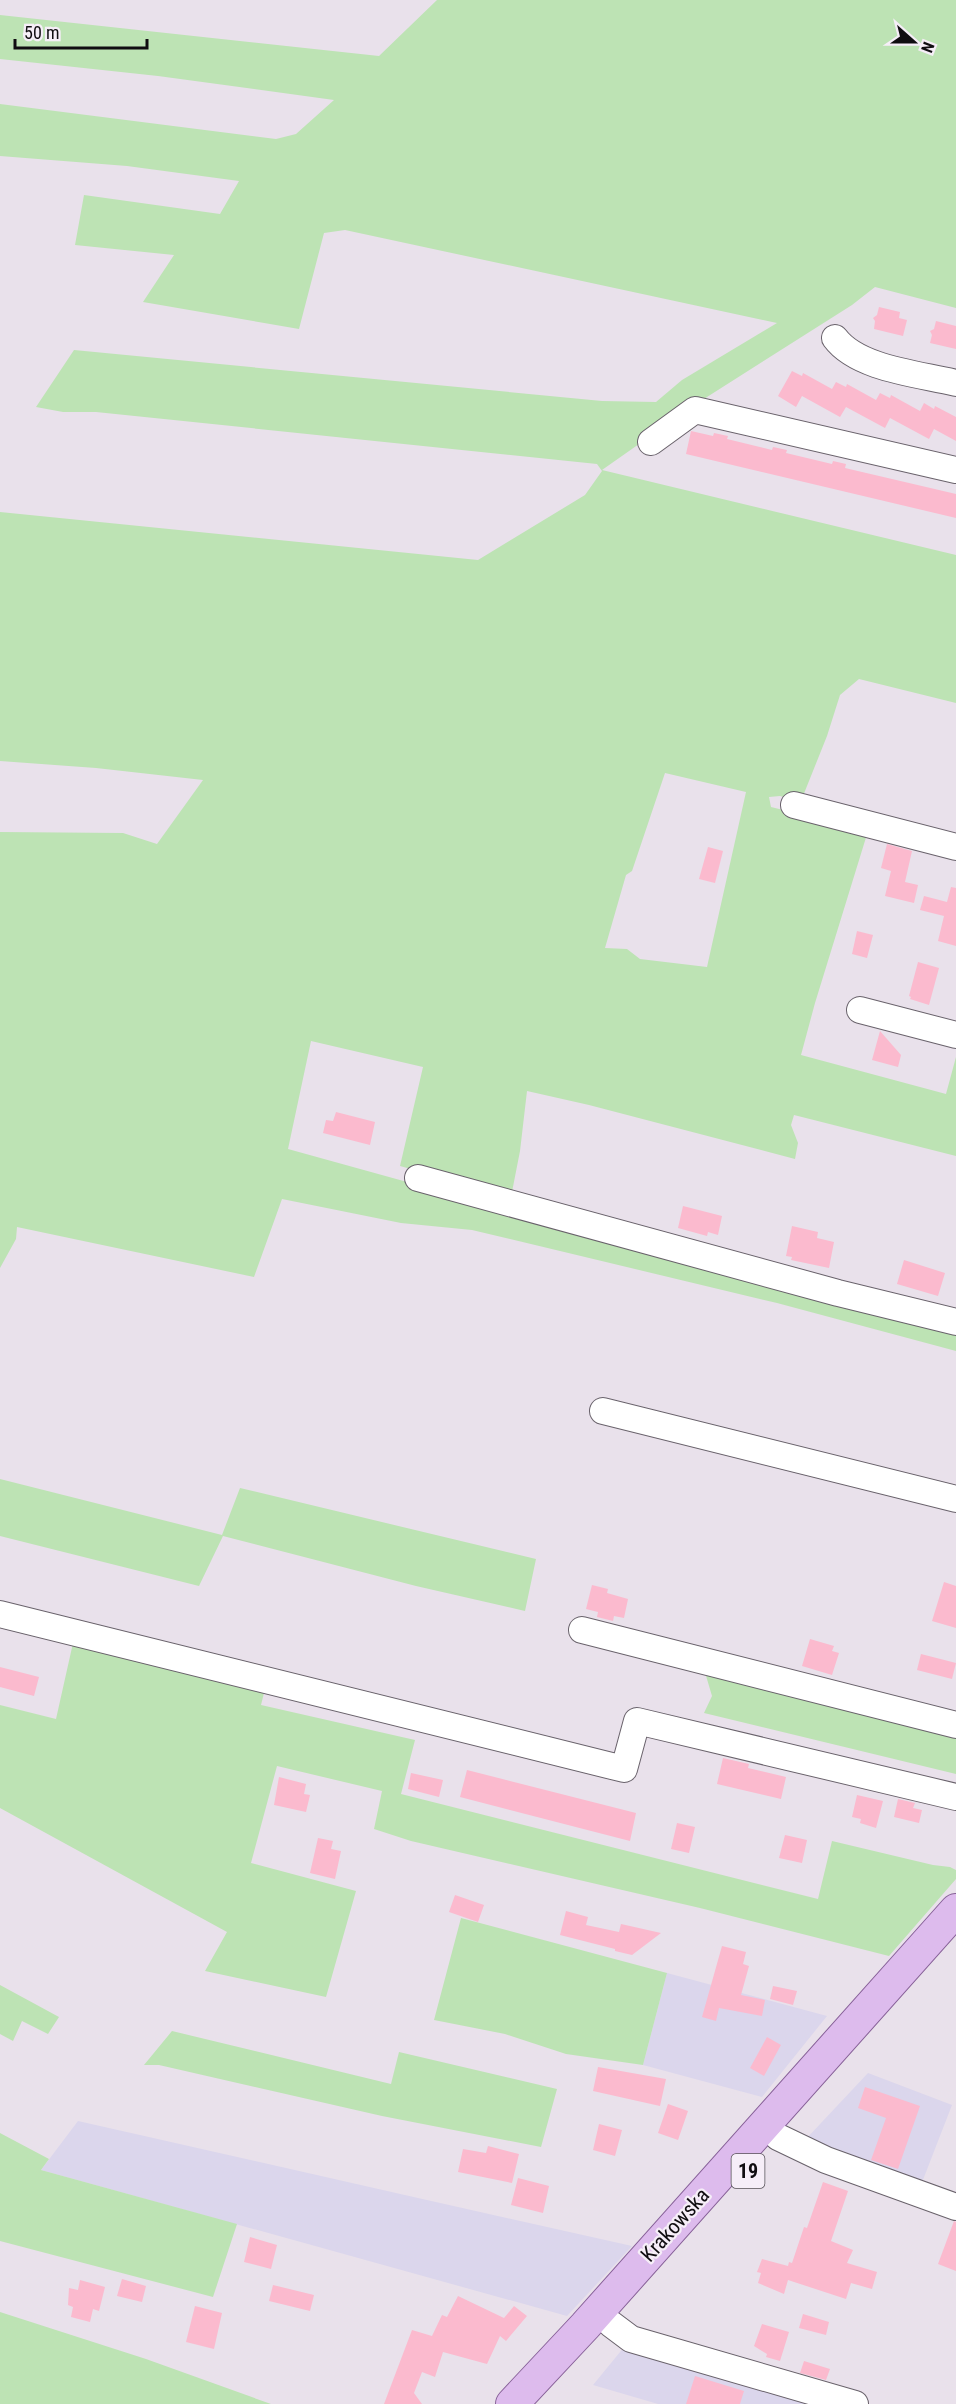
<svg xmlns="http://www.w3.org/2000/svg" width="956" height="2404" viewBox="0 0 956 2404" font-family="'Roboto Condensed',sans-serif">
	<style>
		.commercial { fill: #dbd6ec }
		.green { fill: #bde3b4; fill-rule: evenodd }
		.building { fill: #fbbace }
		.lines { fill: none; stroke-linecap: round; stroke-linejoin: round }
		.minor-casing { stroke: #69626b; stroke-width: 28 }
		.major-casing { stroke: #876198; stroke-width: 34 }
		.minor { stroke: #fff; stroke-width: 26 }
		.major { stroke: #ddbbed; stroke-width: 32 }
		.labels { text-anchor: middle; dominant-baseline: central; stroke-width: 4.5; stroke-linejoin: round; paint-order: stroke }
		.shield { fill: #f6eef8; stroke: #555056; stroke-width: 1.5 }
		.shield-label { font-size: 20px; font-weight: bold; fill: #100d11 }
		.street-label { font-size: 21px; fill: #100d11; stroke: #f6eef8 }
	</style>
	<rect width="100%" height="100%" fill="#e9e1eb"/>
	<path class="commercial" d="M 667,1973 L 827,2016 L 762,2097 L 643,2065 Z
		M 868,2073 L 952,2105 L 914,2203 L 790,2156 Z
		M 78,2121 L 418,2198 L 632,2246 L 567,2316 L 41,2170 Z
		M 625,2346 L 827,2404 L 658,2404 L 593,2385 Z"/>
	<path class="green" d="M 437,0 L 956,0 L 956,308 L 875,287 L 852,305 L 696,404 L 602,470 L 956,555 L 956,703 L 859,679 L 840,695 L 827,736 L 801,801 L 780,796 L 769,797 L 771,807 L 868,831 L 815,1003 L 801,1055 L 946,1094 L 956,1057 L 956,1156 L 794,1115 L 791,1125 L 798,1143 L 795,1159 L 589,1105 L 527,1091 L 520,1151 L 511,1197 L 400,1166 L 423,1067 L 311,1041 L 288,1149 L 627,1243 L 956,1331 L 956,1351 L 777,1303 L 472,1230 L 401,1223 L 282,1199 L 254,1277 L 17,1227 L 16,1239 L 0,1268 L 0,832 L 123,833 L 157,844 L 203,780 L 96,768 L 0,761 L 0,512 L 478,560 L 585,495 L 602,471 L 597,464 L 96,412 L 63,412 L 36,407 L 74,350 L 602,401 L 656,402 L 682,380 L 777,323 L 345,230 L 324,233 L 299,329 L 143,302 L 174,255 L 75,245 L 84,195 L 220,214 L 239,181 L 127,166 L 0,156 L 0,104 L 276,139 L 296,134 L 334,100 L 158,76 L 0,59 L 0,15 L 379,56 ZM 665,773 L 746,792 L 707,967 L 640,959 L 627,949 L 605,948 L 626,875 L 632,871 Z
		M 0,1479 L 222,1535 L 240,1488 L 536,1559 L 525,1611 L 416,1586 L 223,1536 L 199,1586 L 0,1536 Z
		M 73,1643 L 265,1689 L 261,1705 L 415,1740 L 401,1794 L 818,1899 L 832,1841 L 933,1865 L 950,1867 L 956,1870 L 956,1879 L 889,1956 L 700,1908 L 411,1841 L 374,1829 L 382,1791 L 277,1766 L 251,1863 L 356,1891 L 326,1997 L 205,1971 L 227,1932 L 0,1808 L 0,1705 L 56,1719 Z
		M 704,1669 L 956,1732 L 956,1774 L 704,1713 L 712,1696 Z
		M 461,1918 L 667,1973 L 643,2065 L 566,2054 L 505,2034 L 434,2020 Z
		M 0,1985 L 59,2017 L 48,2034 L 22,2021 L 13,2041 L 0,2034 Z
		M 172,2031 L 391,2084 L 399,2052 L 557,2089 L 541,2147 L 382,2116 L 159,2065 L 144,2065 Z
		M 0,2133 L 49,2159 L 41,2170 L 237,2224 L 213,2297 L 0,2241 Z
		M 0,2312 L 146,2359 L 271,2404 L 0,2404 Z"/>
	<path class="building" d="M 879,307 L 900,312 L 899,318 L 907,320 L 903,336 L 874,329 L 875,321 L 873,318 L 877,315 Z
		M 936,321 L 956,326 L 956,349 L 930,343 L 932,335 L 930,331 L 934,329 Z
		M 792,371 L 802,376 L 803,373 L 832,389 L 836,382 L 846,387 L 847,384 L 876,400 L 880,393 L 890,398 L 891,395 L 920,411 L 924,403 L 934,409 L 935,406 L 956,417 L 956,441 L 934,429 L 929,439 L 890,418 L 885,428 L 846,407 L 840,417 L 802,396 L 796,407 L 778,396 Z
		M 691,431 L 713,436 L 714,433 L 728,436 L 727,439 L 772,450 L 773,447 L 787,450 L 786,453 L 832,464 L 833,461 L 846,464 L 845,468 L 956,494 L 956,518 L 686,454 Z
		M 887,844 L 912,851 L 905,882 L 918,885 L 914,903 L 885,896 L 891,871 L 881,868 Z
		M 708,847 L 723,851 L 715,883 L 699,879 Z
		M 951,887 L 956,888 L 956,946 L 938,941 L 944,916 L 920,910 L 924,896 L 947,902 Z
		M 857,931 L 873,935 L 867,958 L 852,954 Z
		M 918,962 L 939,968 L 929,1005 L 910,999 L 911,997 L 909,996 Z
		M 880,1031 L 901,1055 L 898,1067 L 872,1060 Z
		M 336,1112 L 375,1122 L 370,1145 L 323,1133 L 326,1120 L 333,1121 Z
		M 683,1206 L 722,1216 L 718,1235 L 708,1232 L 707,1236 L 678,1228 Z
		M 792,1226 L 818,1232 L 817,1238 L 834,1242 L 829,1268 L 791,1260 L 792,1257 L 786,1256 Z
		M 904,1260 L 945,1273 L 938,1296 L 897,1284 Z
		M 944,1582 L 956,1586 L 956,1628 L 932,1621 Z
		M 592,1585 L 608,1589 L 607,1593 L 628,1599 L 624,1618 L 614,1616 L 613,1621 L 597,1617 L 598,1612 L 586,1609 Z
		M 810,1639 L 834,1646 L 832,1651 L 839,1653 L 832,1675 L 802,1666 Z
		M 921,1654 L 956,1663 L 952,1679 L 917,1670 Z
		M 0,1667 L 39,1677 L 34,1696 L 0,1687 Z
		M 723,1758 L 749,1764 L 748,1768 L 786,1777 L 781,1799 L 717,1784 Z
		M 467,1770 L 636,1813 L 630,1841 L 460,1797 Z
		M 411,1773 L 443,1780 L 439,1797 L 408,1789 Z
		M 279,1777 L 306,1784 L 304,1794 L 310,1795 L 306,1812 L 274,1805 Z
		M 857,1795 L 883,1801 L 876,1828 L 860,1823 L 861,1819 L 852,1817 Z
		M 898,1799 L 915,1803 L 913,1808 L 922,1810 L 919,1823 L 894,1817 Z
		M 677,1823 L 695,1827 L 689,1853 L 671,1849 Z
		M 785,1835 L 807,1840 L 802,1863 L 779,1858 Z
		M 318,1838 L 333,1841 L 331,1849 L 341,1851 L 335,1879 L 310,1873 Z
		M 455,1895 L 484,1905 L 478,1922 L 449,1912 Z
		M 566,1911 L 588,1917 L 586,1925 L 619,1932 L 621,1924 L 661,1933 L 632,1955 L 615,1951 L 615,1949 L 560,1935 Z
		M 722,1946 L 746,1952 L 743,1964 L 749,1966 L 741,1995 L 765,2000 L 762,2016 L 719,2008 L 716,2021 L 702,2017 Z
		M 773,1986 L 797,1991 L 793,2005 L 770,1999 Z
		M 767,2037 L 781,2045 L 764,2076 L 750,2068 Z
		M 598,2067 L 666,2079 L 660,2106 L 593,2091 Z
		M 865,2087 L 920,2106 L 898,2169 L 871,2160 L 886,2118 L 858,2108 Z
		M 668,2104 L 688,2111 L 678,2140 L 658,2133 Z
		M 599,2124 L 622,2130 L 615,2156 L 593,2150 Z
		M 488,2146 L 519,2154 L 512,2183 L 458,2172 L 463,2149 L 486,2153 Z
		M 518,2178 L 549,2186 L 543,2213 L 511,2205 Z
		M 823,2182 L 848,2191 L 831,2241 L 853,2250 L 847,2263 L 877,2272 L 872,2289 L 851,2283 L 846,2299 L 788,2280 L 784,2294 L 758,2283 L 761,2273 L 757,2272 L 762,2259 L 788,2266 L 789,2262 L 792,2263 L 804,2227 L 807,2228 Z
		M 954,2221 L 956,2222 L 956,2271 L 938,2264 Z
		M 250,2237 L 277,2245 L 271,2269 L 244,2262 Z
		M 122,2279 L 146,2286 L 142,2302 L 117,2296 Z
		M 80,2280 L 105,2287 L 99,2311 L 93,2309 L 90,2322 L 71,2317 L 73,2307 L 68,2305 L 69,2288 L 78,2290 Z
		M 273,2285 L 314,2295 L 310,2311 L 269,2301 Z
		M 458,2296 L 504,2318 L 514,2306 L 527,2316 L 506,2341 L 500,2336 L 487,2364 L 443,2352 L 435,2377 L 422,2372 L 414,2393 L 422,2404 L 384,2404 L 412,2330 L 432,2336 L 442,2315 L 447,2317 Z
		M 195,2306 L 222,2313 L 214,2349 L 186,2342 Z
		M 803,2314 L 829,2322 L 826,2335 L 799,2328 Z
		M 762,2324 L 789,2332 L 780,2361 L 766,2357 L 767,2354 L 754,2346 Z
		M 804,2361 L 830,2369 L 826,2380 L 800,2373 Z
		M 695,2376 L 744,2391 L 740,2404 L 686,2404 Z"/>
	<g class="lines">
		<g class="minor-casing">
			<path id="minor" d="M 835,338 C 858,369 920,374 956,383
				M 651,442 L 695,410 L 956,470
				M 794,805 L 956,847
				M 860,1010 L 956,1035
				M 418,1178 L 838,1293 L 956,1322
				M 603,1411 L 956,1499
				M 0,1614 L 624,1769 L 637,1721 L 956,1797
				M 582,1630 L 956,1725
				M 778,2137 L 826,2160 L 956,2207
				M 611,2324 L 631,2339 L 855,2404"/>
		</g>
		<g class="major-casing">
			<path id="major" d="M 512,2404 L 585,2326 L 956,1910"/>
		</g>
		<use href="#minor" class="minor"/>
		<use href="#major" class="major"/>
	</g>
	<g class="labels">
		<rect class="shield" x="731.5" y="2154" width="33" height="34" rx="4.5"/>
		<g class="shield-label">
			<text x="748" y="2171">19</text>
		</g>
		<g class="street-label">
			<text transform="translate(675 2225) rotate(-48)">Krakowska</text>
		</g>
	</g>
	<g transform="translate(914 42) rotate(111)" stroke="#f6eef8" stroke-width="4.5" paint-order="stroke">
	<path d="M0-4.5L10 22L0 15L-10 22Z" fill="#100d11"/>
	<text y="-9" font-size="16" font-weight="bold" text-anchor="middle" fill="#100d11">N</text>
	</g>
	<path d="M15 39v9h132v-9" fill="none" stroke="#100d11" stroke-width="3"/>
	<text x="24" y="39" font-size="18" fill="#100d11" stroke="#f6eef8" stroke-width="4.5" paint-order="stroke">50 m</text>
</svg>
